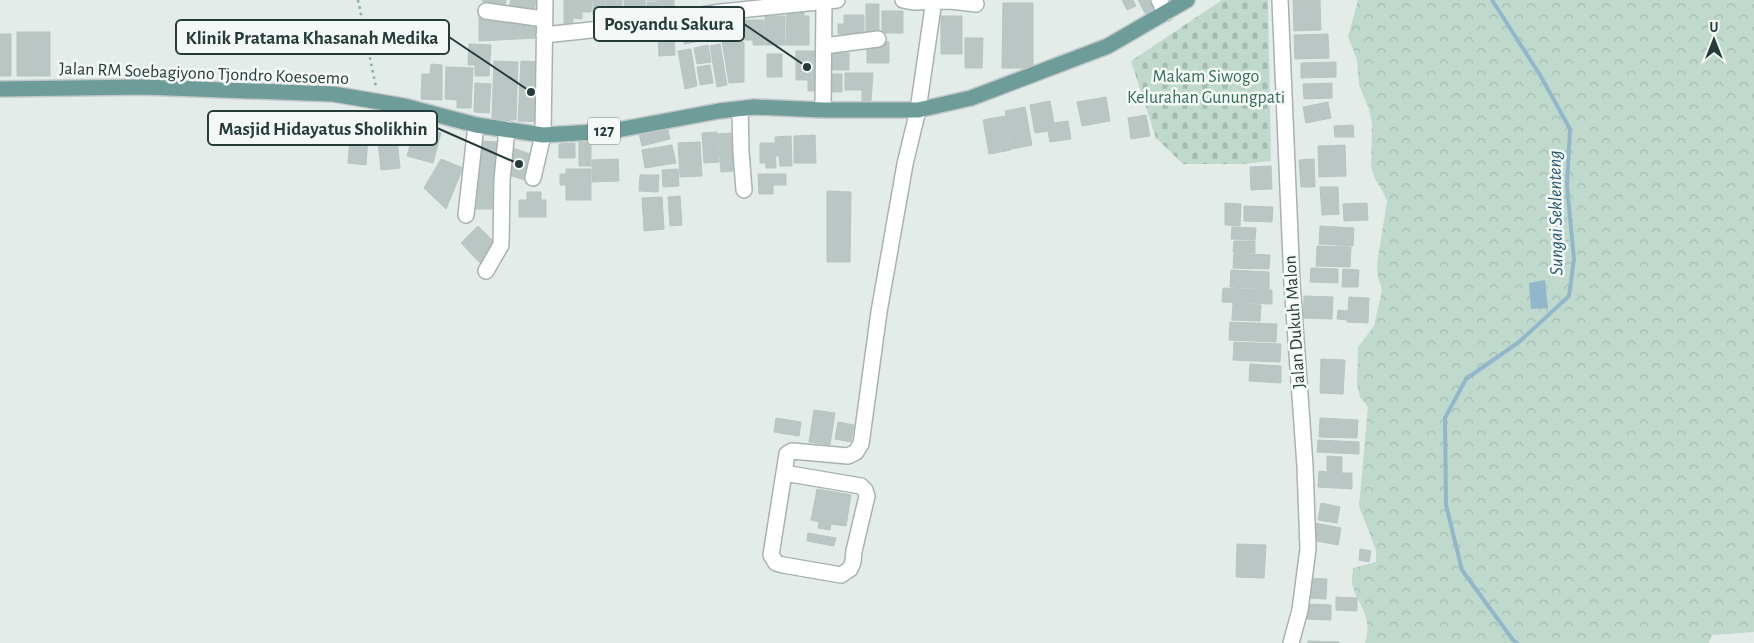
<svg xmlns="http://www.w3.org/2000/svg" width="1754" height="643" viewBox="0 0 1754 643" font-family="'Alegreya Sans',sans-serif">
	<style>
		.forest { fill: url(#forest-crowns) }
		.cemetery { fill: url(#cemetery-stones) }
		.water { fill: #92b7ca }
		.lines { fill: none; stroke-linecap: round; stroke-linejoin: round }
		.stream { stroke: #92b7ca; stroke-width: 4 }
		.building { fill: #b9c6c3; stroke: #b7c5c2 }
		.minor-casing { stroke: #a7b3b1; stroke-width: 18 }
		.major-casing { stroke: #c2c8c8; stroke-width: 18 }
		.path { stroke: #88aca7; stroke-width: 2.5; stroke-dasharray: 2.5 4; stroke-linecap: butt }
		.minor { stroke: #fff; stroke-width: 15 }
		.major { stroke: #6d9c99; stroke-width: 15 }
		.labels { text-anchor: middle; dominant-baseline: central; stroke-width: 5; stroke-linejoin: round; paint-order: stroke }
		.shield { fill: #f4f9f7; stroke: #637472; stroke-width: 1 }
		.shield-label { font-size: 16px; font-weight: bold; fill: #253b39 }
		.street-label { font-size: 18px; fill: #253b39; stroke: #f4f9f7 }
		.park-label { font-size: 18px; fill: #346e55; stroke: #f4f9f7 }
		.water-label { font-size: 19px; font-style: italic; fill: #265671; stroke: #f4f9f7 }
		.leader { fill: none; stroke: #253b39; stroke-width: 2 }
		.callout-dot { fill: #253b39; stroke: #f4f9f7; stroke-width: 2 }
		.callout { fill: #f4f9f7; stroke: #253b39; stroke-width: 2 }
		.callout-label { font-size: 19px; text-anchor: middle; font-weight: bold; fill: #253b39 }
	</style>
	<defs>
		<pattern id="forest-crowns" width="20" height="18" patternUnits="userSpaceOnUse" patternTransform="scale(1.25)"><rect width="20" height="18" fill="#bfdacc"/><path d="M2 6a3 3 0 1 1 6 0M12 15a3 3 0 1 1 6 0" fill="none" stroke="#a4bcb0"/></pattern>
		<pattern id="cemetery-stones" width="16" height="16" patternUnits="userSpaceOnUse" patternTransform="scale(1.25)"><rect width="16" height="16" fill="#bfdacc"/><path d="M2 7V4a2 2 0 0 1 4 0v3zM10 15v-3a2 2 0 0 1 4 0v3z" fill="#a4bcb0"/></pattern>
	</defs>
	<rect width="100%" height="100%" fill="#e4ecea"/>
	<path class="forest" d="M 1358,0 L 1754,0 L 1754,632 L 1712,635 L 1709,643 L 1365,643 C 1373,614 1359,609 1352,584 C 1351,580 1353,573 1353,568 L 1376,562 L 1376,550 L 1359,506 L 1368,407 L 1360,397 L 1357,385 L 1358,347 L 1374,326 L 1382,290 L 1378,277 L 1377,264 L 1387,201 L 1382,190 L 1375,179 L 1371,167 L 1372,124 L 1369,109 L 1359,85 L 1357,60 L 1348,37 Z"/>
	<path class="cemetery" d="M 1222,0 L 1268,0 L 1271,161 L 1243,164 L 1183,164 L 1156,138 L 1131,61 Z"/>
	<path class="water" d="M 1545,280 L 1548,308 L 1531,309 L 1529,283 Z"/>
	<g class="lines">
		<path class="stream" d="M 1492,0 L 1540,75 L 1570,129 L 1567,186 L 1574,259 L 1569,296 L 1519,342 L 1466,379 L 1445,418 L 1446,505 L 1462,570 L 1513,640 L 1517,643"/>
	</g>
	<path class="building" d="M 482,0 L 506,0 L 505,7 L 482,1 Z
		M 511,0 L 536,0 L 534,12 L 509,7 Z
		M 564,0 L 592,0 L 591,12 L 582,12 L 582,19 L 573,18 L 573,27 L 564,26 Z
		M 593,0 L 605,0 L 605,15 L 593,15 Z
		M 606,0 L 622,0 L 622,22 L 606,21 Z
		M 624,0 L 656,0 L 645,0 L 646,19 L 625,20 Z
		M 657,0 L 674,0 L 674,14 L 647,19 L 647,2 L 657,2 Z
		M 1122,0 L 1133,0 L 1136,6 L 1127,10 Z
		M 1138,0 L 1154,0 L 1159,9 L 1146,15 Z
		M 1293,0 L 1320,0 L 1321,30 L 1294,31 Z
		M 1003,3 L 1033,3 L 1033,68 L 1002,68 Z
		M 866,4 L 879,4 L 879,36 L 866,36 Z
		M 787,9 L 804,9 L 804,16 L 809,16 L 809,45 L 786,45 Z
		M 882,11 L 903,11 L 903,33 L 882,33 Z
		M 479,14 L 538,23 L 538,38 L 479,41 Z
		M 844,15 L 864,15 L 864,39 L 844,39 L 844,34 L 838,34 L 838,24 L 844,24 Z
		M 765,16 L 785,16 L 785,45 L 765,45 Z
		M 941,16 L 962,16 L 962,54 L 941,54 Z
		M 708,20 L 711,39 L 684,44 L 681,25 Z
		M 745,20 L 764,20 L 764,45 L 753,45 L 753,40 L 745,40 Z
		M 17,32 L 50,32 L 50,76 L 17,76 Z
		M 674,32 L 675,55 L 659,56 L 658,33 Z
		M 0,34 L 11,34 L 11,76 L 0,76 Z
		M 1328,34 L 1329,58 L 1295,59 L 1294,35 Z
		M 730,36 L 737,36 L 737,42 L 744,42 L 744,82 L 729,83 L 722,42 L 730,42 Z
		M 965,38 L 983,38 L 982,68 L 965,68 Z
		M 867,42 L 889,42 L 889,63 L 867,63 Z
		M 469,44 L 491,45 L 489,76 L 475,76 L 475,65 L 468,65 Z
		M 720,44 L 727,85 L 717,87 L 710,46 Z
		M 708,45 L 711,62 L 697,64 L 694,48 Z
		M 691,49 L 697,86 L 685,89 L 678,51 Z
		M 796,51 L 821,51 L 821,91 L 808,91 L 808,80 L 796,80 Z
		M 827,53 L 849,53 L 849,70 L 827,70 Z
		M 767,54 L 782,54 L 782,77 L 767,77 Z
		M 494,61 L 518,62 L 516,120 L 492,119 Z
		M 521,61 L 543,62 L 540,122 L 518,121 Z
		M 1336,62 L 1336,77 L 1301,78 L 1301,63 Z
		M 431,64 L 442,65 L 442,100 L 421,99 L 422,74 L 430,74 Z
		M 710,65 L 713,83 L 700,85 L 697,67 Z
		M 446,67 L 473,68 L 471,108 L 457,108 L 457,100 L 445,99 Z
		M 845,73 L 873,73 L 871,101 L 862,101 L 862,90 L 845,90 Z
		M 829,74 L 842,74 L 842,92 L 829,92 Z
		M 475,83 L 491,84 L 489,113 L 474,112 Z
		M 1332,83 L 1332,98 L 1304,99 L 1303,84 Z
		M 1106,97 L 1110,121 L 1082,126 L 1077,102 Z
		M 1050,101 L 1054,123 L 1068,121 L 1071,139 L 1050,142 L 1048,131 L 1035,133 L 1030,105 Z
		M 1328,102 L 1331,118 L 1306,123 L 1303,107 Z
		M 1025,107 L 1032,145 L 1012,149 L 1005,111 Z
		M 1146,115 L 1150,136 L 1131,139 L 1128,118 Z
		M 1005,116 L 1011,150 L 989,154 L 983,120 Z
		M 351,124 L 369,125 L 366,165 L 348,163 Z
		M 1353,125 L 1354,137 L 1335,137 L 1334,126 Z
		M 415,126 L 441,133 L 433,163 L 407,156 Z
		M 667,126 L 670,139 L 642,146 L 639,133 Z
		M 396,129 L 400,168 L 381,170 L 377,131 Z
		M 717,132 L 719,162 L 704,163 L 702,133 Z
		M 731,133 L 733,171 L 721,172 L 718,134 Z
		M 815,135 L 816,163 L 794,163 L 794,136 Z
		M 791,136 L 792,166 L 780,166 L 779,156 L 776,156 L 775,137 Z
		M 476,141 L 500,142 L 496,209 L 473,209 Z
		M 579,142 L 591,142 L 591,166 L 579,166 Z
		M 700,142 L 702,176 L 680,177 L 678,143 Z
		M 575,143 L 575,158 L 559,158 L 559,144 Z
		M 760,143 L 775,143 L 776,168 L 766,168 L 766,163 L 760,163 Z
		M 672,145 L 676,163 L 645,168 L 642,150 Z
		M 1345,145 L 1346,176 L 1319,177 L 1318,146 Z
		M 513,148 L 533,155 L 525,180 L 505,174 Z
		M 441,159 L 463,168 L 446,209 L 424,188 Z
		M 618,159 L 619,181 L 592,182 L 592,160 Z
		M 1314,159 L 1315,187 L 1301,187 L 1299,160 Z
		M 1271,166 L 1272,189 L 1251,190 L 1250,167 Z
		M 566,169 L 591,169 L 591,200 L 566,200 L 566,185 L 560,185 L 560,174 L 566,174 Z
		M 678,169 L 679,186 L 663,187 L 662,170 Z
		M 758,174 L 786,174 L 786,185 L 773,185 L 773,194 L 759,194 Z
		M 640,175 L 659,175 L 658,192 L 639,191 Z
		M 1320,187 L 1338,187 L 1339,214 L 1322,215 Z
		M 827,191 L 851,192 L 850,262 L 827,262 Z
		M 527,192 L 541,192 L 541,200 L 546,200 L 546,217 L 519,217 L 519,200 L 527,200 Z
		M 680,196 L 682,225 L 670,226 L 668,197 Z
		M 662,197 L 664,229 L 644,231 L 642,198 Z
		M 1225,203 L 1241,204 L 1240,226 L 1225,225 Z
		M 1367,203 L 1368,220 L 1344,221 L 1343,204 Z
		M 1244,206 L 1273,207 L 1272,222 L 1244,221 Z
		M 478,226 L 499,247 L 481,264 L 461,243 Z
		M 1320,226 L 1354,228 L 1353,246 L 1319,244 Z
		M 1232,227 L 1256,228 L 1255,240 L 1231,239 Z
		M 1234,241 L 1255,241 L 1255,253 L 1233,252 Z
		M 1317,246 L 1351,247 L 1350,267 L 1316,266 Z
		M 1234,253 L 1270,255 L 1269,269 L 1233,268 Z
		M 1311,268 L 1338,269 L 1338,283 L 1310,282 Z
		M 1343,269 L 1359,270 L 1358,287 L 1342,287 Z
		M 1231,270 L 1269,272 L 1269,289 L 1230,287 Z
		M 1223,288 L 1272,290 L 1272,304 L 1222,302 Z
		M 1304,296 L 1333,297 L 1332,319 L 1303,318 Z
		M 1349,297 L 1369,298 L 1368,323 L 1347,322 L 1348,320 L 1337,319 L 1338,310 L 1348,311 Z
		M 1233,303 L 1261,305 L 1260,321 L 1232,320 Z
		M 1230,322 L 1277,324 L 1276,342 L 1229,340 Z
		M 1234,342 L 1281,344 L 1280,362 L 1233,360 Z
		M 1321,359 L 1345,360 L 1343,394 L 1320,393 Z
		M 1250,364 L 1281,366 L 1281,383 L 1249,381 Z
		M 814,410 L 835,413 L 830,445 L 809,442 Z
		M 776,418 L 801,422 L 799,436 L 774,432 Z
		M 1320,418 L 1358,420 L 1357,438 L 1319,437 Z
		M 838,422 L 854,425 L 851,442 L 835,439 Z
		M 1318,440 L 1359,442 L 1359,454 L 1317,452 Z
		M 1327,456 L 1342,457 L 1342,473 L 1352,473 L 1352,489 L 1318,487 L 1319,471 L 1327,472 Z
		M 817,489 L 851,495 L 846,526 L 831,524 L 830,530 L 818,528 L 819,522 L 811,520 Z
		M 1321,503 L 1340,507 L 1337,523 L 1318,520 Z
		M 1315,523 L 1341,528 L 1338,545 L 1312,540 Z
		M 808,533 L 836,538 L 834,546 L 807,541 Z
		M 1237,544 L 1266,545 L 1264,578 L 1236,577 Z
		M 1360,549 L 1371,551 L 1369,562 L 1359,560 Z
		M 1309,578 L 1327,579 L 1326,599 L 1308,598 Z
		M 1336,597 L 1357,598 L 1357,611 L 1336,610 Z
		M 1308,604 L 1331,605 L 1331,620 L 1307,619 Z
		M 1308,641 L 1339,642 L 1339,643 L 1308,643 Z"/>
	<g class="lines">
		<g class="minor-casing">
			<path id="minor" d="M 903,0 L 913,2 L 950,1 L 976,4
				M 1159,0 L 1166,13
				M 1280,0 L 1292,283 L 1305,466 L 1308,549 L 1300,610 L 1291,643
				M 486,11 L 544,19
				M 544,35 L 638,25 L 721,12 L 837,0
				M 824,46 L 878,39
				M 740,109 L 741,152 L 744,190
				M 823,110 L 824,2
				M 533,178 L 543,135 L 545,0
				M 466,215 L 476,125
				M 486,271 L 501,245 L 502,180 L 507,129
				M 784,473 L 861,486 L 865,490 L 867,496 L 854,551 L 853,562 L 850,569 L 841,575 L 783,565 L 776,563 L 771,555 L 787,454 L 792,451 L 848,456 L 856,452 L 861,444 L 879,312 L 905,164 L 918,110 L 934,0"/>
		</g>
		<g class="major-casing">
			<path id="major" d="M 0,89 L 144,87 L 333,94 L 404,106 L 476,125 L 543,135 L 612,131 L 719,111 L 754,107 L 823,110 L 918,110 L 971,98 L 1108,46 L 1187,0"/>
		</g>
		<path class="path" d="M 358,0 L 376,87"/>
		<use href="#minor" class="minor"/>
		<use href="#major" class="major"/>
	</g>
	<g class="labels">
		<rect class="shield" x="588" y="117.5" width="32" height="27" rx="4"/>
		<g class="shield-label">
			<text x="604" y="131">127</text>
		</g>
		<g class="street-label">
			<text transform="translate(204 74) rotate(2)">Jalan RM Soebagiyono Tjondro Koesoemo</text>
			<text transform="translate(1295 322) rotate(-94)">Jalan Dukuh Malon</text>
		</g>
		<g class="park-label">
			<text x="1206" y="77">Makam Siwogo<tspan x="1206" dy="21">Kelurahan Gunungpati</tspan></text>
		</g>
		<g class="water-label">
			<text transform="translate(1556 213) rotate(-91)">Sungai Seklenteng</text>
		</g>
	</g>
	<path class="leader" d="M807 67L744 24M531 92L449 37M519 164L437 128"/>
	<g class="callout-dot">
		<circle cx="807" cy="67" r="5"/>
		<circle cx="531" cy="92" r="5"/>
		<circle cx="519" cy="164" r="5"/>
	</g>
	<g class="callout">
		<rect x="594" y="7" width="150" height="34" rx="5"/>
		<rect x="176" y="20" width="273" height="34" rx="5"/>
		<rect x="208" y="111" width="229" height="34" rx="5"/>
	</g>
	<g class="callout-label">
		<text x="669" y="30">Posyandu Sakura</text>
		<text x="312" y="44">Klinik Pratama Khasanah Medika</text>
		<text x="323" y="135">Masjid Hidayatus Sholikhin</text>
	</g>
	<g transform="translate(1714 40)" stroke="#f4f9f7" stroke-width="4" paint-order="stroke">
	<path d="M0-4L9 19L0 12L-9 19Z" fill="#253b39"/>
	<text y="-8" font-size="14" font-weight="bold" text-anchor="middle" fill="#253b39">U</text>
	</g>
</svg>
